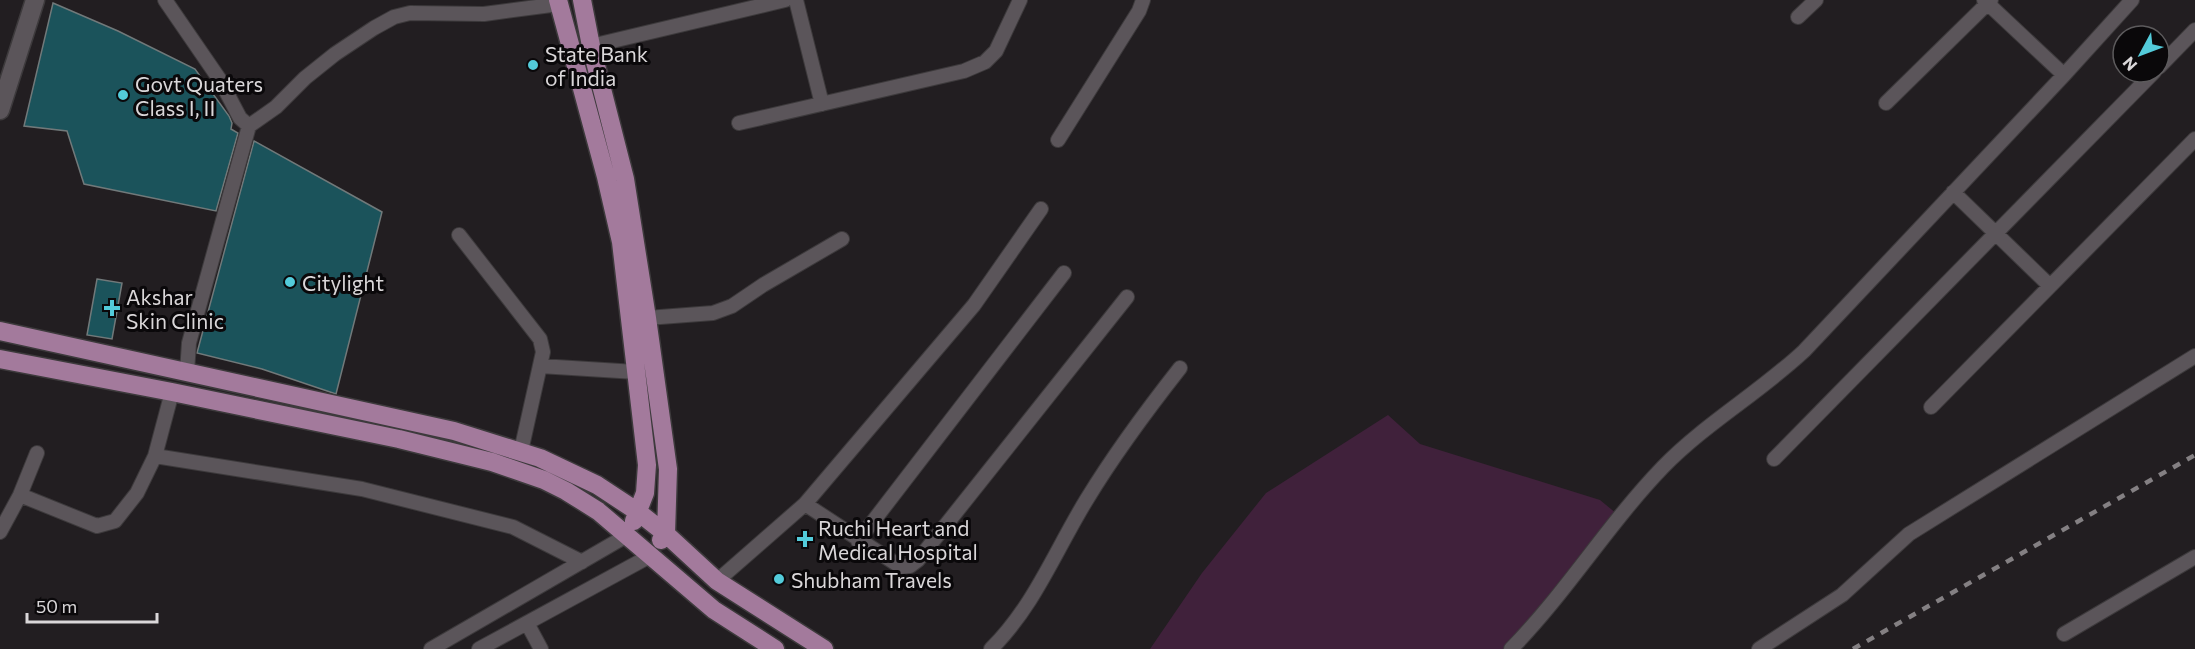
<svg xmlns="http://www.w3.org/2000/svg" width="2195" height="649" viewBox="0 0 2195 649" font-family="Commissioner,sans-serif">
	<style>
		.green { fill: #40213b }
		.building { fill: #1b535b; stroke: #71797a; stroke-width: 1.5 }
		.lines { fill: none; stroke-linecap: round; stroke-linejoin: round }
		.street-casing { stroke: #3d3a3c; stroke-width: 16 }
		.secondary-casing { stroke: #3d3a3c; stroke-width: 21 }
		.primary-casing { stroke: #3d3a3c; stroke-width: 21 }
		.street { stroke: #5b555a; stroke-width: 14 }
		.secondary { stroke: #5b555a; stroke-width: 18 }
		.primary { stroke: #a37a9c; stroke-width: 18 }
		.rail { stroke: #848083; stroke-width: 4.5; stroke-dasharray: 8 8; stroke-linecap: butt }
		.poi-dot { fill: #53cbda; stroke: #0a080a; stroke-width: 2 }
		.labels { text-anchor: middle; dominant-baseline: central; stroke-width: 6; stroke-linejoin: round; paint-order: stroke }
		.poi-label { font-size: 21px; fill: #dad7d9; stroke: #0a080a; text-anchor: start }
	</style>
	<rect width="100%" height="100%" fill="#221e21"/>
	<path class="green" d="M 1388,415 L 1420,444 L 1600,500 L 1617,514 L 1507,649 L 1150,649 L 1202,573 L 1266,493 Z"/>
	<path class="building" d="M 53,3 L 118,31 L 195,69 L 229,116 L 232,123 L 231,129 L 238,133 L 216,211 L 84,184 L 67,131 L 24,126 Z
		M 254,141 L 382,212 L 336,394 L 262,369 L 197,353 Z
		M 97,279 L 122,283 L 112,339 L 87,335 Z"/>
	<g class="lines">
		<g class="street-casing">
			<path id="street" d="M 165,0 L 220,80 L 240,118 L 249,126 L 189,343 L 187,372
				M 796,0 L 822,104
				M 1984,0 L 2064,75
				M 1798,17 L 1816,0
				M 591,46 L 785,0
				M 2159,67 L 2195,30
				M 1886,103 L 1991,0
				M 739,123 L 964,71 L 985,62 L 996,51 L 1020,0
				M 249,126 L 276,107 L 305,78 L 335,54 L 374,28 L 394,17 L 410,13 L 484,14 L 559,4
				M 1058,140 L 1139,11 L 1143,0
				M 1953,192 L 2050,286
				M 459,235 L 540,339 L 543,352 L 521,451
				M 647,318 L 713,313 L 732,306 L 763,285 L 842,239
				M 540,366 L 636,372
				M 1931,407 L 2195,139
				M 155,456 L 362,489 L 513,527 L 582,562
				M 1774,459 L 2154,72
				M 20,495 L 97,526 L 115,521 L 137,493 L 155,456 L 172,392
				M 805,504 L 901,567 L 910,566 L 918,560 L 1127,297
				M 0,532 L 20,495 L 37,453
				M 858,541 L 1064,273
				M 717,581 L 805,504 L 974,305 L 1041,209
				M 527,623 L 541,649
				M 2064,634 L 2195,557
				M 431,649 L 626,536
				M 479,649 L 650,556
				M 991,649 C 1035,605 1055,551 1087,499 C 1115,453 1147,410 1180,368
				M 1511,649 C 1566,593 1608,524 1663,467 C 1706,423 1759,393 1804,351 L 2064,75 L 2132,0
				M 1759,649 L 1842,595 L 1909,534 L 2195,356"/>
		</g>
		<g class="secondary-casing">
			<path id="secondary" d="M 0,110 L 35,0"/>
		</g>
		<g class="primary-casing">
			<path id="primary" d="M 558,0 L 606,177 L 621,242 L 647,465 L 645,493 L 634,521
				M 582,0 L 591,46 L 625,179 L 647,318 L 668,469 L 666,534 L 661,540
				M 0,331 L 454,431 L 540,458 L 597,485 L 638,512 L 666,534 L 717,581 L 824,649
				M 0,359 L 172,392 L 399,439 L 492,462 L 544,480 L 566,491 L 598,511 L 714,610 L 775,649"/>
		</g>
		<use href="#street" class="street"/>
		<use href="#secondary" class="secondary"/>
		<use href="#primary" class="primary"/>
		<path class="rail" d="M 1853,649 L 2195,455"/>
	</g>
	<g class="poi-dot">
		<circle cx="533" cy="65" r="6"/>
		<circle cx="123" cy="95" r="6"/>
		<circle cx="290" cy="282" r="6"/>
		<path d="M109 299h6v6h6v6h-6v6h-6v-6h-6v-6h6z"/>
		<path d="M802 530h6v6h6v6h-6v6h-6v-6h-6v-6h6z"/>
		<circle cx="779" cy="579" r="6"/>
	</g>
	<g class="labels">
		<g class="poi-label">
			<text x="545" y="53">State Bank<tspan x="545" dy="24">of India</tspan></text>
			<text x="135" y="83">Govt Quaters<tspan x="135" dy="24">Class I, II</tspan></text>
			<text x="302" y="282">Citylight</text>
			<text x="126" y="296">Akshar<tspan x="126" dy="24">Skin Clinic</tspan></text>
			<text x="818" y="527">Ruchi Heart and<tspan x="818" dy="24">Medical Hospital</tspan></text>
			<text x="791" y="579">Shubham Travels</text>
		</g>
	</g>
	<g transform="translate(2141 54) rotate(229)"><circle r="28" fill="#0a080a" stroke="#5d5b5d" stroke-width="1.5"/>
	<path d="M0-4.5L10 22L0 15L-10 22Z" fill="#53cbda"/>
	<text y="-9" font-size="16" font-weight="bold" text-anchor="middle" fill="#dad7d9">N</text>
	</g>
	<path d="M27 613v9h130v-9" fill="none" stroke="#dad7d9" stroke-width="3"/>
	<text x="36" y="613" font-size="18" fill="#dad7d9" stroke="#0a080a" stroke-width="4.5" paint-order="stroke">50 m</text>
</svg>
